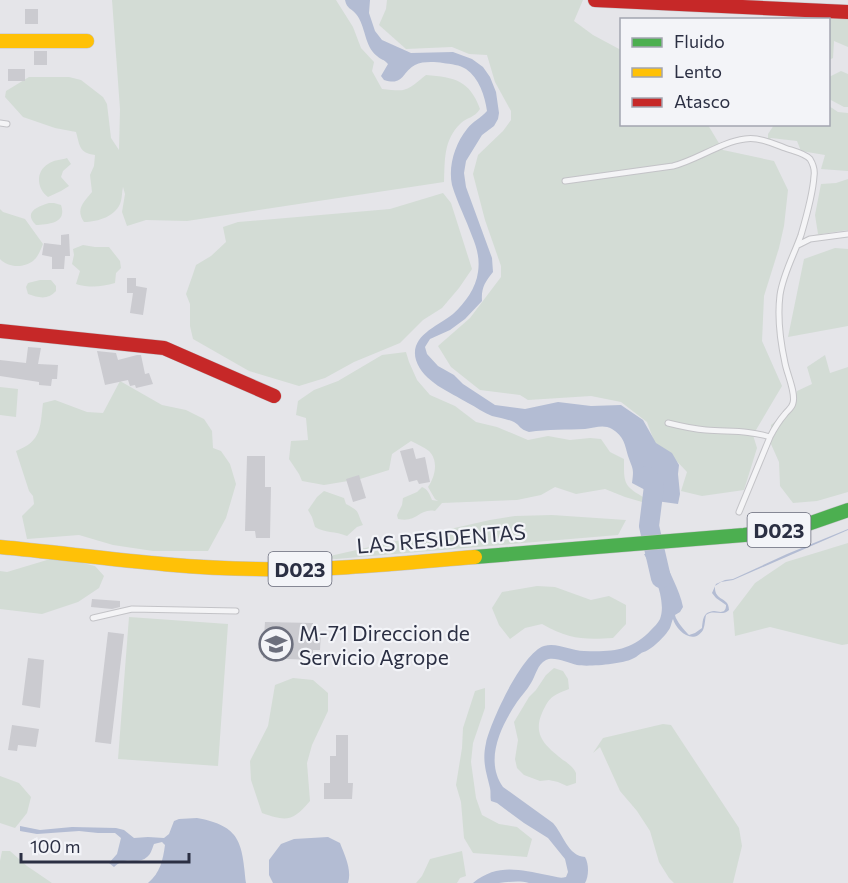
<svg xmlns="http://www.w3.org/2000/svg" width="848" height="883" viewBox="0 0 848 883" font-family="Commissioner,sans-serif">
	<style>
		.green { fill: #d3dcd5 }
		.water { fill: #b3bcd3 }
		.lines { fill: none; stroke-linecap: round; stroke-linejoin: round }
		.river { stroke: #b3bcd3; stroke-width: 20 }
		.building { fill: #cbcbd0 }
		.lane-casing { stroke: #c3c3c7; stroke-width: 7 }
		.fast-casing { stroke: #c3c3c7; stroke-width: 15 }
		.slow-casing { stroke: #c3c3c7; stroke-width: 15 }
		.jam-casing { stroke: #c3c3c7; stroke-width: 15 }
		.lane { stroke: #f4f4f6; stroke-width: 5 }
		.fast { stroke: #4caf50; stroke-width: 14 }
		.slow { stroke: #ffc107; stroke-width: 14 }
		.jam { stroke: #c62828; stroke-width: 14 }
		.labels { text-anchor: middle; dominant-baseline: central; stroke-width: 4.5; stroke-linejoin: round; paint-order: stroke }
		.shield { fill: #f3f4f8; stroke: #676a79; stroke-width: 1.5 }
		.shield-label { font-size: 20px; font-weight: bold; fill: #2b2f43 }
		.street-label { font-size: 21px; fill: #2b2f43; stroke: #f3f4f8 }
		.poi-label { font-size: 21px; fill: #2b2f43; stroke: #f3f4f8; text-anchor: start }
	</style>
	<rect width="100%" height="100%" fill="#e5e5e9"/>
	<path class="green" d="M 112,0 L 336,0 L 353,27 L 361,48 L 374,62 L 372,71 L 382,89 C 408,92 406,91 426,75 C 455,77 470,81 480,109 C 474,118 468,117 461,123 C 443,140 445,161 444,182 L 187,221 L 146,220 L 127,226 L 122,212 L 125,194 L 123,187 C 122,191 122,197 121,201 C 117,216 98,222 84,222 C 75,209 84,202 92,192 L 90,175 L 94,166 L 95,155 C 79,153 80,146 76,132 L 55,128 L 23,117 L 5,97 L 6,91 L 29,77 L 69,77 L 81,80 L 103,97 L 107,104 L 111,138 L 119,150 L 120,109 Z
		M 387,0 L 583,0 L 574,21 L 593,35 L 621,50 L 622,124 L 708,125 L 723,150 L 774,161 L 788,190 L 784,226 L 779,248 L 764,296 L 762,341 L 782,386 L 753,435 L 757,448 L 744,490 L 702,496 L 681,491 L 687,472 L 670,454 L 657,449 L 647,422 L 621,402 L 591,396 L 528,400 L 520,395 L 480,390 L 451,367 L 438,346 L 470,318 L 501,277 L 501,266 L 485,220 L 473,174 L 478,155 L 503,131 L 511,120 L 511,111 L 495,82 L 487,55 L 469,54 L 452,47 L 406,49 L 379,25 L 386,9 Z
		M 831,17 L 848,17 L 848,47 L 834,41 L 833,58 L 829,60 L 828,20 L 790,20 Z
		M 841,71 L 848,74 L 848,107 L 844,107 L 829,99 L 829,77 Z
		M 829,106 L 838,112 L 848,113 L 848,171 L 821,169 L 825,155 L 801,151 L 797,141 L 771,138 L 768,141 L 768,134 L 774,125 L 828,124 Z
		M 67,158 L 71,164 L 63,171 L 61,177 L 69,186 L 61,191 L 48,197 C 37,189 35,172 48,164 C 53,160 61,160 67,158 Z
		M 848,179 L 848,230 L 815,235 L 818,234 L 815,215 L 821,184 L 836,183 Z
		M 443,193 L 451,203 L 472,269 L 459,288 L 442,308 L 423,320 L 400,343 L 354,362 L 325,378 L 299,386 L 249,371 L 193,339 L 190,326 L 190,304 L 186,294 L 192,277 L 196,265 L 211,256 L 226,242 L 223,227 L 238,222 L 390,209 Z
		M 49,203 L 54,203 L 61,205 C 67,223 50,224 36,225 C 23,212 37,207 49,203 Z
		M 0,209 L 3,212 L 25,219 L 43,244 C 41,249 39,254 36,258 C 28,268 9,269 0,259 Z
		M 83,245 L 95,247 L 109,247 L 120,261 L 121,268 L 116,273 L 115,283 C 101,287 90,288 76,284 L 80,271 L 72,264 L 74,255 L 73,249 Z
		M 835,248 L 848,249 L 848,326 L 788,337 L 804,259 Z
		M 40,280 L 51,280 L 56,286 L 56,291 C 48,300 39,298 28,294 L 26,287 L 28,283 Z
		M 406,352 L 409,362 L 417,380 L 430,395 L 455,406 L 476,422 L 497,427 L 528,440 L 548,436 L 570,440 L 590,438 L 601,439 L 610,452 L 624,459 C 624,483 623,486 645,498 L 642,502 L 625,497 L 605,489 L 576,494 L 555,487 L 541,495 L 517,500 L 442,503 L 435,511 C 419,508 418,523 398,519 L 397,515 L 402,505 L 403,498 L 417,492 L 422,487 C 428,489 430,495 432,500 L 438,501 L 435,499 L 428,487 C 435,477 439,461 429,451 C 424,447 417,444 411,441 L 392,454 L 389,470 L 360,479 L 324,485 L 302,481 L 299,474 L 289,459 L 291,441 L 308,440 L 306,418 L 296,415 L 298,401 L 314,390 L 338,381 L 382,355 Z
		M 825,355 L 830,373 L 848,367 L 848,492 L 817,501 L 793,503 L 780,486 L 779,462 L 771,444 L 771,425 L 793,407 L 797,391 L 812,384 L 807,367 Z
		M 120,381 L 162,405 L 186,410 L 204,419 L 212,431 L 213,448 L 221,451 L 230,464 L 236,484 L 226,518 L 208,551 L 153,551 L 113,545 L 79,535 L 27,539 L 22,516 L 34,504 L 33,496 L 29,491 L 16,451 C 42,441 40,427 43,403 L 55,400 L 87,412 L 103,413 Z
		M 0,387 L 18,389 L 16,417 L 0,415 Z
		M 324,491 L 344,498 L 346,504 C 361,512 356,511 363,525 L 357,527 L 347,536 C 335,531 325,533 315,527 L 312,517 L 308,510 L 317,497 Z
		M 552,515 L 626,520 L 618,535 L 336,559 L 321,558 L 490,520 L 515,516 Z
		M 848,543 L 848,644 L 842,645 L 770,627 L 735,636 L 733,612 L 755,583 L 786,562 Z
		M 57,557 L 95,566 L 104,576 L 99,588 L 78,602 L 42,614 L 0,609 L 0,571 L 7,572 Z
		M 537,586 L 555,587 L 591,600 L 609,596 L 626,605 L 626,624 L 613,638 C 583,640 569,639 542,624 L 525,628 L 510,639 L 499,625 L 492,608 L 502,592 Z
		M 129,617 L 228,624 L 218,766 L 118,759 Z
		M 554,668 L 563,671 L 568,679 L 569,689 C 552,696 550,696 542,713 C 532,736 547,747 563,760 C 568,763 574,768 576,773 C 576,774 576,782 576,783 L 567,786 L 558,782 L 549,780 L 540,781 L 524,775 L 517,768 L 515,759 L 518,740 L 514,722 L 529,697 L 536,690 L 546,675 Z
		M 293,678 L 313,680 L 328,693 L 328,711 L 312,745 L 307,763 L 310,801 C 293,821 287,822 262,813 L 251,780 L 250,761 L 268,726 L 275,685 Z
		M 485,688 L 485,708 L 473,743 L 471,762 L 476,798 L 482,815 L 499,824 L 517,827 L 532,839 L 527,857 L 473,853 L 464,838 L 461,802 L 456,785 L 462,748 L 463,728 L 475,691 Z
		M 663,724 L 671,725 L 739,828 L 742,846 L 733,883 L 674,883 L 669,878 L 659,862 L 650,831 L 637,811 L 620,791 L 600,747 L 593,753 L 603,738 Z
		M 0,776 L 19,783 L 31,797 L 27,813 L 15,828 L 0,823 Z
		M 2,851 L 10,851 L 27,866 L 52,883 L 0,883 L 0,861 Z
		M 462,851 L 466,876 L 460,878 L 457,883 L 416,883 L 422,876 L 430,859 Z"/>
	<path class="water" d="M 345,0 L 370,0 L 369,13 L 375,31 L 382,40 L 411,53 L 453,52 L 472,59 L 483,67 L 490,77 L 496,92 L 499,113 L 498,119 L 494,126 L 482,135 L 466,161 L 464,173 L 466,187 L 492,258 L 493,272 C 485,282 481,288 482,301 L 465,319 L 450,330 L 430,339 L 425,347 L 427,354 L 438,366 L 454,375 L 463,384 L 495,405 L 525,409 L 558,402 L 591,406 L 621,405 L 643,420 L 656,443 L 672,453 L 679,465 L 678,474 L 680,494 L 678,504 L 649,500 L 649,492 L 632,483 C 634,468 633,470 628,456 C 625,445 624,436 612,429 C 603,424 595,428 585,429 C 567,430 548,429 529,432 C 519,429 521,426 514,422 C 508,419 499,418 492,416 C 484,413 476,407 468,403 C 450,392 423,382 416,360 C 409,336 438,326 453,314 C 465,303 476,288 478,272 C 480,259 477,248 472,236 C 466,219 457,202 452,185 C 448,166 455,144 467,129 C 472,122 481,118 487,111 C 485,96 479,78 466,69 C 460,65 451,64 443,63 C 435,62 423,61 415,65 C 401,73 404,86 384,80 L 381,76 L 388,64 C 384,59 381,60 377,56 C 364,46 366,26 356,14 C 351,8 347,9 345,0 Z
		M 848,529 L 848,530 L 733,580 L 721,582 L 715,586 C 714,602 729,596 729,610 C 722,617 714,609 706,615 C 705,619 705,626 703,630 C 693,646 676,630 673,619 C 671,623 671,628 668,631 C 664,637 655,646 648,650 C 645,652 642,652 640,654 C 637,656 635,658 632,659 C 622,664 588,667 577,665 C 568,663 554,656 546,660 C 537,665 536,675 531,683 C 527,690 522,695 517,702 C 501,726 484,760 503,787 L 553,823 C 563,834 568,856 585,857 C 589,864 589,876 585,883 L 529,883 C 519,880 509,882 499,883 C 491,883 481,883 473,883 C 498,863 519,870 547,875 C 554,876 559,879 566,877 L 568,872 L 565,859 L 548,838 L 524,823 L 497,803 L 491,801 C 490,796 491,792 490,788 C 486,771 482,761 486,743 C 491,721 522,653 544,646 C 557,642 571,651 584,651 C 611,652 632,651 651,630 C 654,627 658,623 660,619 C 667,601 653,570 644,554 L 662,553 C 668,571 680,590 683,607 L 680,612 L 675,615 C 676,621 685,631 689,635 L 695,633 L 702,628 C 703,619 703,612 714,611 C 720,612 726,614 726,605 L 716,598 L 712,593 L 716,584 L 725,580 L 733,579 L 787,554 Z
		M 197,818 C 241,826 242,843 246,883 L 148,883 C 160,873 163,860 165,845 L 162,842 L 154,844 C 152,849 151,854 147,857 C 137,866 127,854 114,867 L 109,863 L 117,854 L 121,838 L 115,833 L 98,833 L 79,831 L 37,834 L 20,831 L 20,826 L 40,830 L 72,827 L 116,828 L 124,830 L 134,838 L 148,837 L 164,838 L 169,834 L 174,821 L 179,819 Z
		M 328,837 L 340,843 C 345,856 352,870 348,883 L 273,883 L 269,875 L 269,860 L 281,844 L 294,839 Z"/>
	<g class="lines">
		<path class="river" d="M 647,476 L 654,486 L 649,526 L 661,578"/>
	</g>
	<path class="building" d="M 25,9 L 38,9 L 38,24 L 25,24 Z
		M 34,51 L 47,51 L 47,65 L 34,65 Z
		M 8,69 L 25,69 L 25,81 L 8,81 Z
		M 69,234 L 70,256 L 65,256 L 64,269 L 52,269 L 52,257 L 42,255 L 44,243 L 61,245 L 61,235 Z
		M 127,278 L 136,278 L 136,286 L 147,288 L 143,315 L 130,313 L 133,293 L 127,293 Z
		M 28,347 L 41,348 L 38,364 L 58,365 L 57,379 L 52,379 L 51,386 L 39,385 L 39,382 L 0,376 L 0,360 L 26,363 Z
		M 97,351 L 116,353 L 118,360 L 137,355 L 141,355 L 145,374 L 149,373 L 153,384 L 136,388 L 135,385 L 130,386 L 128,380 L 105,385 Z
		M 413,448 L 416,459 L 425,457 L 430,482 L 419,484 L 417,480 L 409,482 L 400,451 Z
		M 247,456 L 265,456 L 265,487 L 271,487 L 270,538 L 256,538 L 255,531 L 245,531 Z
		M 359,475 L 366,498 L 353,502 L 346,479 Z
		M 92,599 L 120,601 L 120,607 L 112,609 L 91,607 Z
		M 265,622 L 313,623 L 313,631 L 321,631 L 320,650 L 313,650 L 313,660 L 263,658 L 263,645 L 261,645 L 261,635 L 264,636 Z
		M 108,632 L 124,634 L 111,744 L 95,742 Z
		M 28,658 L 44,660 L 40,708 L 22,705 Z
		M 12,725 L 39,729 L 36,747 L 18,745 L 17,751 L 8,750 Z
		M 336,735 L 348,735 L 348,783 L 353,783 L 352,799 L 324,799 L 324,783 L 330,783 L 330,756 L 336,756 Z"/>
	<g class="lines">
		<g class="lane-casing">
			<path id="lane" d="M 0,123 L 7,124
				M 565,181 L 673,166 C 697,160 721,142 745,139 C 759,137 772,143 785,148 C 793,151 804,153 810,159 C 813,164 815,170 814,176 C 813,193 806,218 801,235 C 794,255 783,274 780,295 C 777,319 780,340 785,363 C 787,374 796,393 793,403 C 792,408 788,410 785,414 C 779,421 774,429 770,437 L 739,512
				M 798,245 L 810,239 L 848,234
				M 668,423 C 680,426 693,429 706,430 C 728,432 749,430 770,437
				M 93,618 L 132,609 L 236,611"/>
		</g>
		<g class="fast-casing">
			<path id="fast" d="M 475,557 L 744,535 L 783,530 L 808,524 L 848,510"/>
		</g>
		<g class="slow-casing">
			<path id="slow" d="M 0,41 L 87,41
				M 0,547 C 85,555 170,568 256,569 C 329,571 402,563 475,557"/>
		</g>
		<g class="jam-casing">
			<path id="jam" d="M 595,0 L 848,12
				M 0,331 L 164,348 L 274,396"/>
		</g>
		<use href="#lane" class="lane"/>
		<use href="#fast" class="fast"/>
		<use href="#slow" class="slow"/>
		<use href="#jam" class="jam"/>
	</g>
	<defs>
		<g id="school-ring" transform="scale(1.725)"><circle r="9.5" fill="#f3f4f8" stroke="#6c6f7d" stroke-width="1.5"/><path d="M0-5L7-2L0 1L-7-2ZM-4 1L0 2.5L4 1V4Q0 6-4 4Z" fill="#6c6f7d"/></g>
	</defs>
	<g fill-rule="evenodd">
		<use href="#school-ring" x="276" y="644"/>
	</g>
	<g class="labels">
		<g class="shield">
			<rect x="747.5" y="513" width="63" height="34" rx="4.5"/>
			<rect x="268.5" y="552" width="63" height="34" rx="4.5"/>
		</g>
		<g class="shield-label">
			<text x="779" y="530">D023</text>
			<text x="300" y="569">D023</text>
		</g>
		<g class="street-label">
			<text transform="translate(441 538) rotate(-5)">LAS RESIDENTAS</text>
		</g>
		<g class="poi-label">
			<text x="299" y="632">M-71 Direccion de<tspan x="299" dy="24">Servicio Agrope</tspan></text>
		</g>
	</g>
	<rect x="620" y="18" width="210" height="108" fill="#f3f4f8" stroke="#a3a5b0" stroke-width="1.5"/>
	<rect x="632" y="38" width="30" height="9" fill="#4caf50" stroke="#a3a5b0" stroke-width="1.5"/>
	<text x="674" y="48" font-size="18" fill="#2b2f43">Fluido</text>
	<rect x="632" y="68" width="30" height="9" fill="#ffc107" stroke="#a3a5b0" stroke-width="1.5"/>
	<text x="674" y="78" font-size="18" fill="#2b2f43">Lento</text>
	<rect x="632" y="98" width="30" height="9" fill="#c62828" stroke="#a3a5b0" stroke-width="1.5"/>
	<text x="674" y="108" font-size="18" fill="#2b2f43">Atasco</text>
	<path d="M21 853v9h168v-9" fill="none" stroke="#2b2f43" stroke-width="3"/>
	<text x="30" y="853" font-size="18" fill="#2b2f43" stroke="#f3f4f8" stroke-width="4.5" paint-order="stroke">100 m</text>
</svg>
